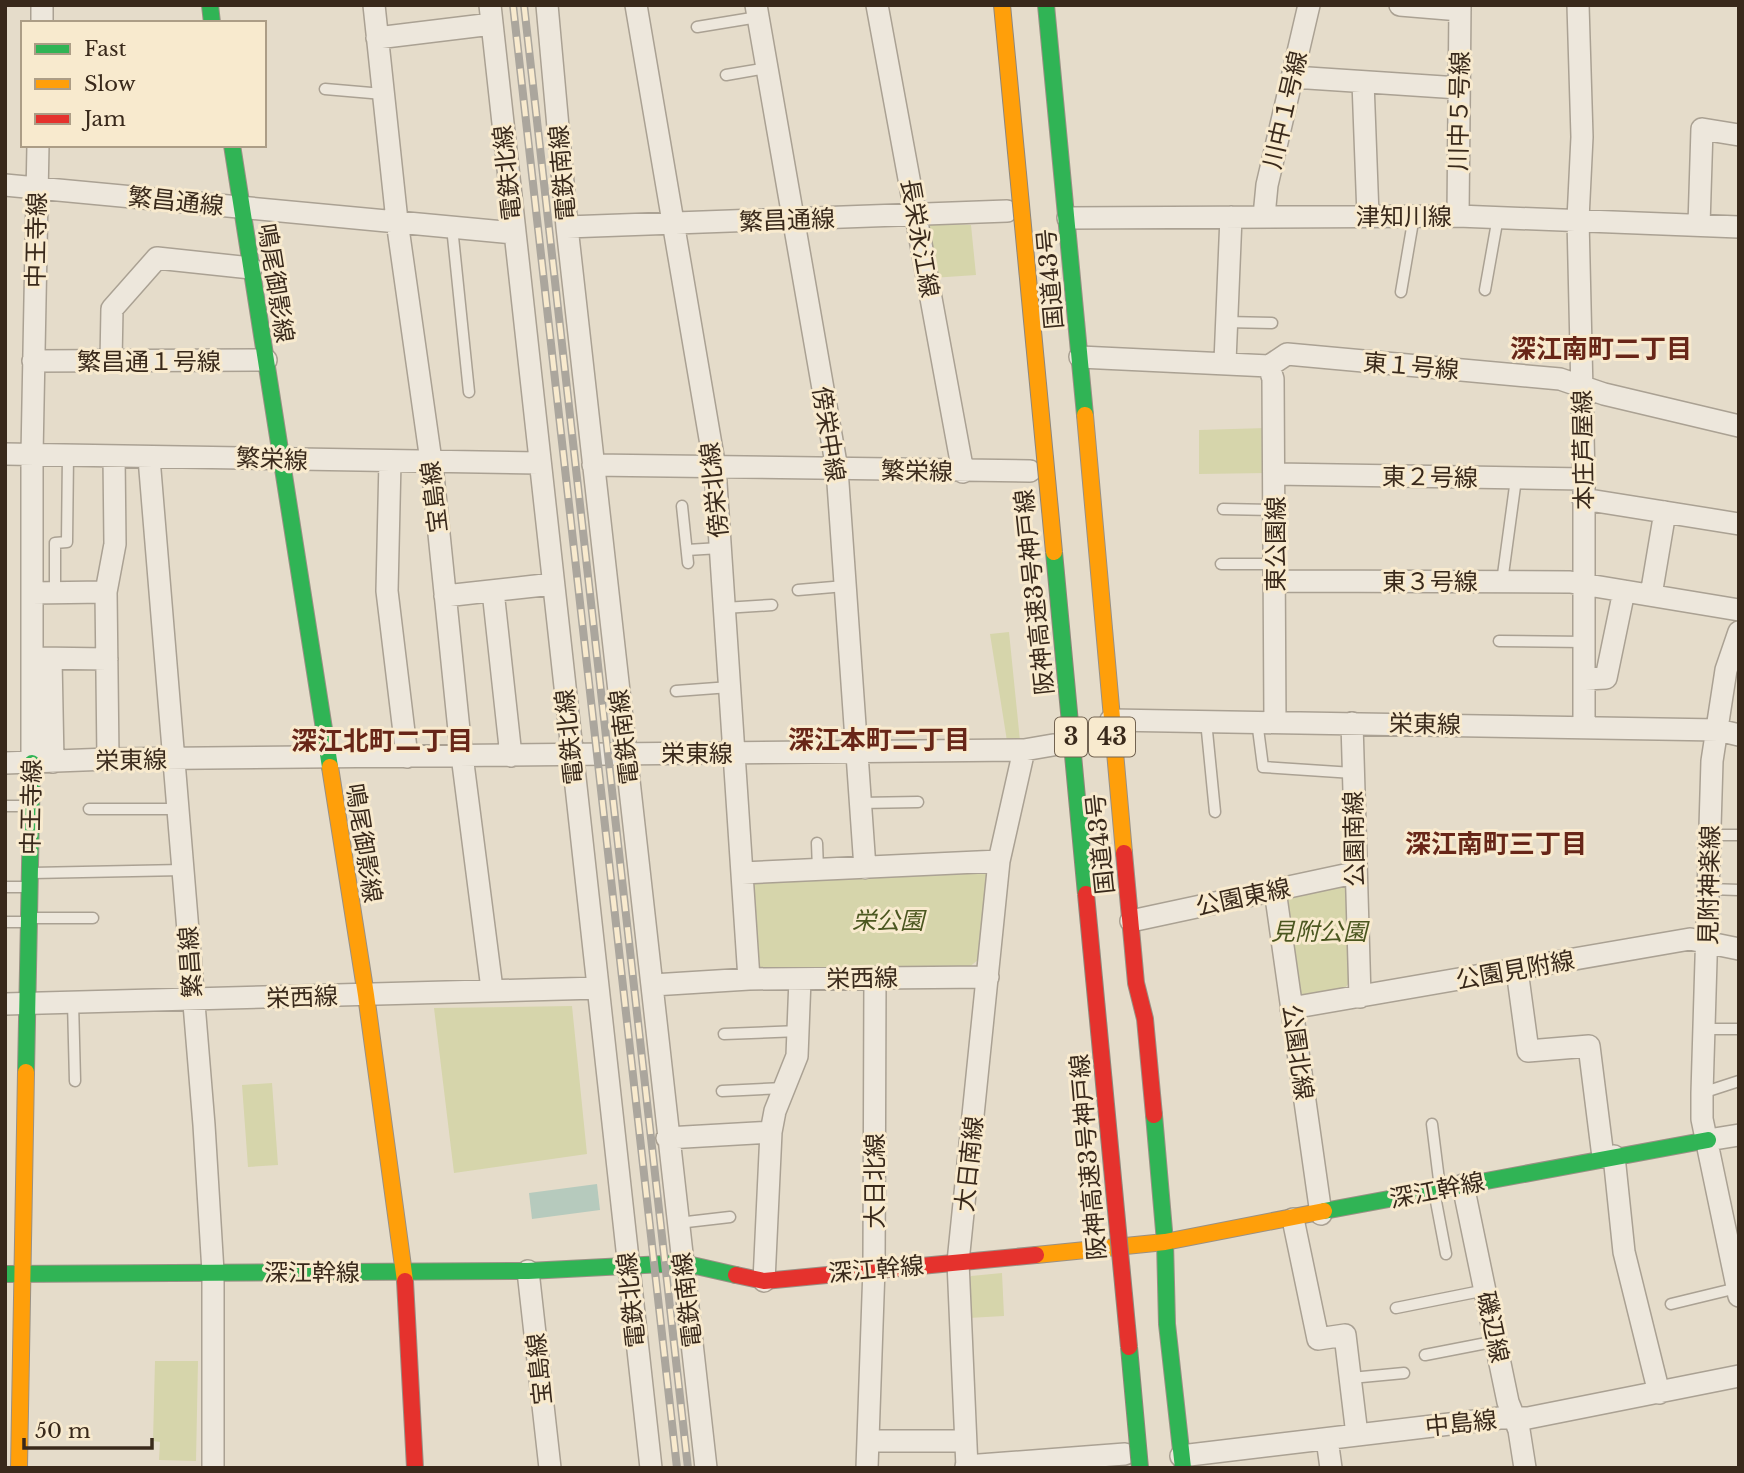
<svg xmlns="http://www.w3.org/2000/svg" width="1744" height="1473" viewBox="0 0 1744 1473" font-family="'Libre Baskerville','Noto Sans JP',serif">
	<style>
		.green { fill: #d6d5ab }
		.water { fill: #b6cabd }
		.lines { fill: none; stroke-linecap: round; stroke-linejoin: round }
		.lane-casing { stroke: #aaa193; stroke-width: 13 }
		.street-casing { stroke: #aaa193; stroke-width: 24 }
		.fast-casing { stroke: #999084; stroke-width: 18 }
		.slow-casing { stroke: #999084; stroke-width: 18 }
		.jam-casing { stroke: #999084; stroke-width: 18 }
		.lane { stroke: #ede7dc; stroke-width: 10 }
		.street { stroke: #ede7dc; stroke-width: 21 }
		.fast { stroke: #30b455; stroke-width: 16 }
		.slow { stroke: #ff9f0a; stroke-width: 16 }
		.jam { stroke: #e5322d; stroke-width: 16 }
		.rail-casing { stroke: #aba69d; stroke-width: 8 }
		.rail { stroke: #f8eace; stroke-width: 5; stroke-dasharray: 16; stroke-linecap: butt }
		.fast-bridge-casing { stroke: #8f867a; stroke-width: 18; stroke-linecap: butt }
		.slow-bridge-casing { stroke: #8f867a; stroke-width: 18; stroke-linecap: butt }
		.jam-bridge-casing { stroke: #8f867a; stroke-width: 18; stroke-linecap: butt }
		.fast-bridge { stroke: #30b455; stroke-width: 16 }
		.slow-bridge { stroke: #ff9f0a; stroke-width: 16 }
		.jam-bridge { stroke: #e5322d; stroke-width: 16 }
		.labels { text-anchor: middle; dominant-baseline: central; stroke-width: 6; stroke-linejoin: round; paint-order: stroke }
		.shield { fill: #f8eace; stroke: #726351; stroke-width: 2 }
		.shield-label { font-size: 23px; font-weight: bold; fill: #39291b }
		.street-label { font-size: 24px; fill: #39291b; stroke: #f8eace }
		.park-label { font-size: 24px; font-style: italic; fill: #4b5720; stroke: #f8eace }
		.neighbourhood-label { font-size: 26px; font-weight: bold; fill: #682618; stroke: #f8eace }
	</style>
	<rect width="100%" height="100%" fill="#e5dcca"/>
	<path class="green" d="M 929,223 L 971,225 L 976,275 L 932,278 L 924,231 Z
		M 1266,428 L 1267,473 L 1199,474 L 1199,430 Z
		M 1009,632 L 1020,741 L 1007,741 L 990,634 Z
		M 989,867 L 978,960 L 968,968 L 762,972 L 754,965 L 748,878 Z
		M 1342,884 L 1348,890 L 1352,979 L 1342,992 L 1305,997 L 1296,993 L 1284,903 L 1289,895 Z
		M 572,1006 L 587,1154 L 454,1173 L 434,1008 Z
		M 272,1083 L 278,1165 L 248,1167 L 242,1085 Z
		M 1002,1273 L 1004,1316 L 968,1318 L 966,1285 L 971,1276 Z
		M 155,1361 L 198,1361 L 196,1461 L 159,1460 L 160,1442 L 153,1441 Z"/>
	<path class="water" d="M 597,1184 L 600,1210 L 532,1219 L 529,1193 Z"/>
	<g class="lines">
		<g class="lane-casing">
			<path id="lane" d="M 697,27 L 758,17
				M 726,75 L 767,68
				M 325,89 L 383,94
				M 452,227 L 469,392
				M 1485,290 L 1498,217
				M 1401,292 L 1414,216
				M 1226,322 L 1272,323
				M 682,506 L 688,563
				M 1223,509 L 1275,510
				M 687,550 L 720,548
				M 1221,564 L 1275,564
				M 1502,582 L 1516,479
				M 798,590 L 845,586
				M 55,593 L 55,543 L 67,542 L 68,455
				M 724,608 L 772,605
				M 1499,641 L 1584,642
				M 676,691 L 730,687
				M 1206,721 L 1215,812
				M 1257,721 L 1263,767 L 1353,773
				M 860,803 L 918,802
				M 5,806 L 28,806
				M 89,809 L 178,809
				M 1710,835 L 1739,835
				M 817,843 L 818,870
				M 32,873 L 183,870
				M 5,887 L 27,887
				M 1709,889 L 1739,890
				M 31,918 L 93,918
				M 5,922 L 28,922
				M 73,1002 L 75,1081
				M 1704,1029 L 1739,1029
				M 724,1034 L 800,1031
				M 722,1091 L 784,1088
				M 1702,1093 L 1739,1081
				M 1432,1124 L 1440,1188
				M 1434,1191 L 1446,1254
				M 678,1223 L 730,1217
				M 1671,1304 L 1737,1288
				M 1396,1308 L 1486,1290
				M 1425,1355 L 1497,1341
				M 1351,1378 L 1404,1373"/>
		</g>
		<g class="street-casing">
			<path id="street" d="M 374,5 L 397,221 L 433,475 L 460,740 L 492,989
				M 490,5 L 651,1468
				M 547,5 L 567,227 L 706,1468
				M 636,5 L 715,468 L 749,979
				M 756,5 L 837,469 L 865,868
				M 877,5 L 963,472
				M 1400,5 L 1460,10
				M 1578,5 L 1582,137 L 1578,219 L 1584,479 L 1584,727
				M 42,23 L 42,5
				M 377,38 L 492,24
				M 1293,77 L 1459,88
				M 1363,82 L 1368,216
				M 5,185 L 514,233
				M 1264,216 L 1267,185 L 1309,5
				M 1458,216 L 1460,5
				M 1068,218 L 1458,216 L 1739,227
				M 1699,225 L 1702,129 L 1739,135
				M 567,227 L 1007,211
				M 1080,357 L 1269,366 L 1287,354 L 1560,379 L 1604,394 L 1739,426
				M 33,361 L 266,360
				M 111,361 L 112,309 L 157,258 L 251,268
				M 1225,362 L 1231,217
				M 1269,366 L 1273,379 L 1275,722
				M 5,454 L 538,463
				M 149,458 L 204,1125 L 213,1272 L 213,1468
				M 390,461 L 387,591 L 407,757
				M 593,465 L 1030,471
				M 1275,474 L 1584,479
				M 1583,499 L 1739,524
				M 1275,581 L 1570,582 L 1739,610
				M 493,591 L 511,756
				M 32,593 L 106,592
				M 1651,595 L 1665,512
				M 445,596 L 553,584
				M 1739,632 L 1726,670 L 1712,761 L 1702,1093 L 1702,1119 L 1739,1296
				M 38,658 L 107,659
				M 51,659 L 53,762
				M 1585,679 L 1606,678 L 1624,591
				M 1111,720 L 1718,730 L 1739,735
				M 1352,723 L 1360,997
				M 108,759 L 106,592 L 115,544 L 114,456
				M 5,763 L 108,759 L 1024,750 L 1053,745
				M 32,763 L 32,455 L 38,145
				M 742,873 L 999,861
				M 1275,890 L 1321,1214
				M 1131,921 L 1354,873
				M 1517,970 L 1528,1051 L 1589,1046 L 1603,1157
				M 653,985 L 749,979 L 988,977
				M 5,1004 L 598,988
				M 1291,1008 L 1690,939 L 1739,949
				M 667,1138 L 771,1132
				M 1708,1140 L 1739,1135
				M 1614,1156 L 1624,1252 L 1659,1393
				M 1463,1185 L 1508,1402 L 1519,1430 L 1525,1468
				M 1293,1219 L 1318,1339 L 1345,1335 L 1357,1435
				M 528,1271 L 550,1468
				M 764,1281 L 771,1132 L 775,1111 L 797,1056 L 800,979
				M 1327,1439 L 1331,1468
				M 868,1441 L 965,1441
				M 1181,1456 L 1500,1418 L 1528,1418 L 1739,1376
				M 966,1466 L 1125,1454
				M 867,1468 L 874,1268 L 875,977
				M 967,1468 L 958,1262 L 999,861 L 1024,750"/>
		</g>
		<g class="fast-casing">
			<path id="fast" d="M 210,5 L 212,23
				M 1046,5 L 1085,415
				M 232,145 L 330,767
				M 26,1072 L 32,763
				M 1154,1115 L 1165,1242 L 1167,1324 L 1183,1468
				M 1324,1211 L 1708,1140
				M 5,1274 L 528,1271 L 683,1263 L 736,1275"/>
		</g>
		<g class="slow-casing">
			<path id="slow" d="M 1085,415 L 1124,853
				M 330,767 L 366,995 L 405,1281
				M 1036,1255 L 1165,1242 L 1324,1211
				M 19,1468 L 26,1072"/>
		</g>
		<g class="jam-casing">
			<path id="jam" d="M 1124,853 L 1136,983 L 1145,1019 L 1154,1115
				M 736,1275 L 764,1281 L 1036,1255
				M 405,1281 L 415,1468"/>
		</g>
		<use href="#lane" class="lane"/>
		<use href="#street" class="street"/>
		<use href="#fast" class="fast"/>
		<use href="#slow" class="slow"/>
		<use href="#jam" class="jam"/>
		<g class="rail-casing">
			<path id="rail" d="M 513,5 L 677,1468
				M 524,5 L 688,1468"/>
		</g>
		<use href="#rail" class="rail"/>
		<g class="fast-bridge-casing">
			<path id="fast-bridge" d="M 1054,552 L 1086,894
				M 1129,1347 L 1140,1468"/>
		</g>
		<g class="slow-bridge-casing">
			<path id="slow-bridge" d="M 1002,5 L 1054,552"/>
		</g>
		<g class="jam-bridge-casing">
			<path id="jam-bridge" d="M 1086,894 L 1129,1347"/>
		</g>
		<use href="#fast-bridge" class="fast-bridge"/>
		<use href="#slow-bridge" class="slow-bridge"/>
		<use href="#jam-bridge" class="jam-bridge"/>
	</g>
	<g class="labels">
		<g class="shield">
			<rect x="1055" y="717.5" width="32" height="39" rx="5"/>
			<rect x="1089" y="717.5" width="46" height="39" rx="5"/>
		</g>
		<g class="shield-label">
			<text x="1071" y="737">3</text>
			<text x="1112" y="737">43</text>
		</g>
		<g class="street-label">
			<text transform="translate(1285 110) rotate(-77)">川中１号線</text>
			<text transform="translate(1459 111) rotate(-89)">川中５号線</text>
			<text transform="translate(507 173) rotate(-96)">電鉄北線</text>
			<text transform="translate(562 173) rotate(-95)">電鉄南線</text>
			<text transform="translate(176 201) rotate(6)">繁昌通線</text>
			<text x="1404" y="216">津知川線</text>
			<text transform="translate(787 220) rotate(-2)">繁昌通線</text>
			<text transform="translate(920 238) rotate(80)">長栄永江線</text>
			<text transform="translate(36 240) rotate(-89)">中王寺線</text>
			<text transform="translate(1050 279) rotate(-95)">国道43号</text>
			<text transform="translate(276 283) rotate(81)">鳴尾御影線</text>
			<text x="149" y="361">繁昌通１号線</text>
			<text transform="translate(1411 366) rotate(5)">東１号線</text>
			<text transform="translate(829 434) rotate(81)">傍栄中線</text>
			<text transform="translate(1583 450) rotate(-91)">本庄芦屋線</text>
			<text transform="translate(272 459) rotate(3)">繁栄線</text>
			<text transform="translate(917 471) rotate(1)">繁栄線</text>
			<text transform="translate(1430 477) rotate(1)">東２号線</text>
			<text transform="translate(714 490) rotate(-96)">傍栄北線</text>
			<text transform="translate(434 497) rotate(-97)">宝島線</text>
			<text transform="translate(1275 544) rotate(-90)">東公園線</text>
			<text x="1430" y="581">東３号線</text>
			<text transform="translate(1034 592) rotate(-96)">阪神高速3号神戸線</text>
			<text transform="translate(1425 724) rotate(1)">栄東線</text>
			<text transform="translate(569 737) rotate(-96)">電鉄北線</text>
			<text transform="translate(624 737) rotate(-97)">電鉄南線</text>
			<text x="697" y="753">栄東線</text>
			<text transform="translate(131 760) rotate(-1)">栄東線</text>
			<text transform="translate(31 807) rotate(-89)">中王寺線</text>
			<text transform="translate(1354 839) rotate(-91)">公園南線</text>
			<text transform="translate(364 843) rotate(81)">鳴尾御影線</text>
			<text transform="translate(1100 844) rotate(-96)">国道43号</text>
			<text transform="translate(1709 885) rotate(-89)">見附神楽線</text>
			<text transform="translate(1243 897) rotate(-12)">公園東線</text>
			<text transform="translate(190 962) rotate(-94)">繁昌線</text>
			<text transform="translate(1515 970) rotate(-10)">公園見附線</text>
			<text transform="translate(862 978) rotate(-1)">栄西線</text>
			<text transform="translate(302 997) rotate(-2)">栄西線</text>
			<text transform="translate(1298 1052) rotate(82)">公園北線</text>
			<text transform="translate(1088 1157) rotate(-95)">阪神高速3号神戸線</text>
			<text transform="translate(969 1164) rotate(-84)">大日南線</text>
			<text transform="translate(874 1181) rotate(-90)">大日北線</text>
			<text transform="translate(1437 1190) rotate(-11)">深江幹線</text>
			<text transform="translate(876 1269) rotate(-5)">深江幹線</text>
			<text x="312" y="1272">深江幹線</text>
			<text transform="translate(631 1300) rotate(-96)">電鉄北線</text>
			<text transform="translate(687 1300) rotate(-97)">電鉄南線</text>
			<text transform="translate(1493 1327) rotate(78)">磯辺線</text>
			<text transform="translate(539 1369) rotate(-96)">宝島線</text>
			<text transform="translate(1461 1423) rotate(-6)">中島線</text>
		</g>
		<g class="park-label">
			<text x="888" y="920">栄公園</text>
			<text x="1319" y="931">見附公園</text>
		</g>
		<g class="neighbourhood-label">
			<text x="1601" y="349">深江南町二丁目</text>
			<text x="879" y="740">深江本町二丁目</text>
			<text x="382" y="741">深江北町二丁目</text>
			<text x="1496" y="844">深江南町三丁目</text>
		</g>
	</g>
	<rect width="1744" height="1473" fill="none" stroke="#39291b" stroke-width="14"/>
	<rect x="21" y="21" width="245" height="126" fill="#f8eace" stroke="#ac9d86" stroke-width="2"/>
	<rect x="35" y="44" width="35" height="10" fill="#30b455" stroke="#ac9d86" stroke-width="2"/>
	<text x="84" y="56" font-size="21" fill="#39291b">Fast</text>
	<rect x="35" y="79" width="35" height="10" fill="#ff9f0a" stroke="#ac9d86" stroke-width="2"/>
	<text x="84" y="91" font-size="21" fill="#39291b">Slow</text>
	<rect x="35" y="114" width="35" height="10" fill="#e5322d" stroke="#ac9d86" stroke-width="2"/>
	<text x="84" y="126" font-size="21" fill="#39291b">Jam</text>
	<path d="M24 1438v10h128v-10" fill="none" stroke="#39291b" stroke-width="3.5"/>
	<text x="35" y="1438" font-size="21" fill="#39291b" stroke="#f8eace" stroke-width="5" paint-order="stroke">50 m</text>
</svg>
